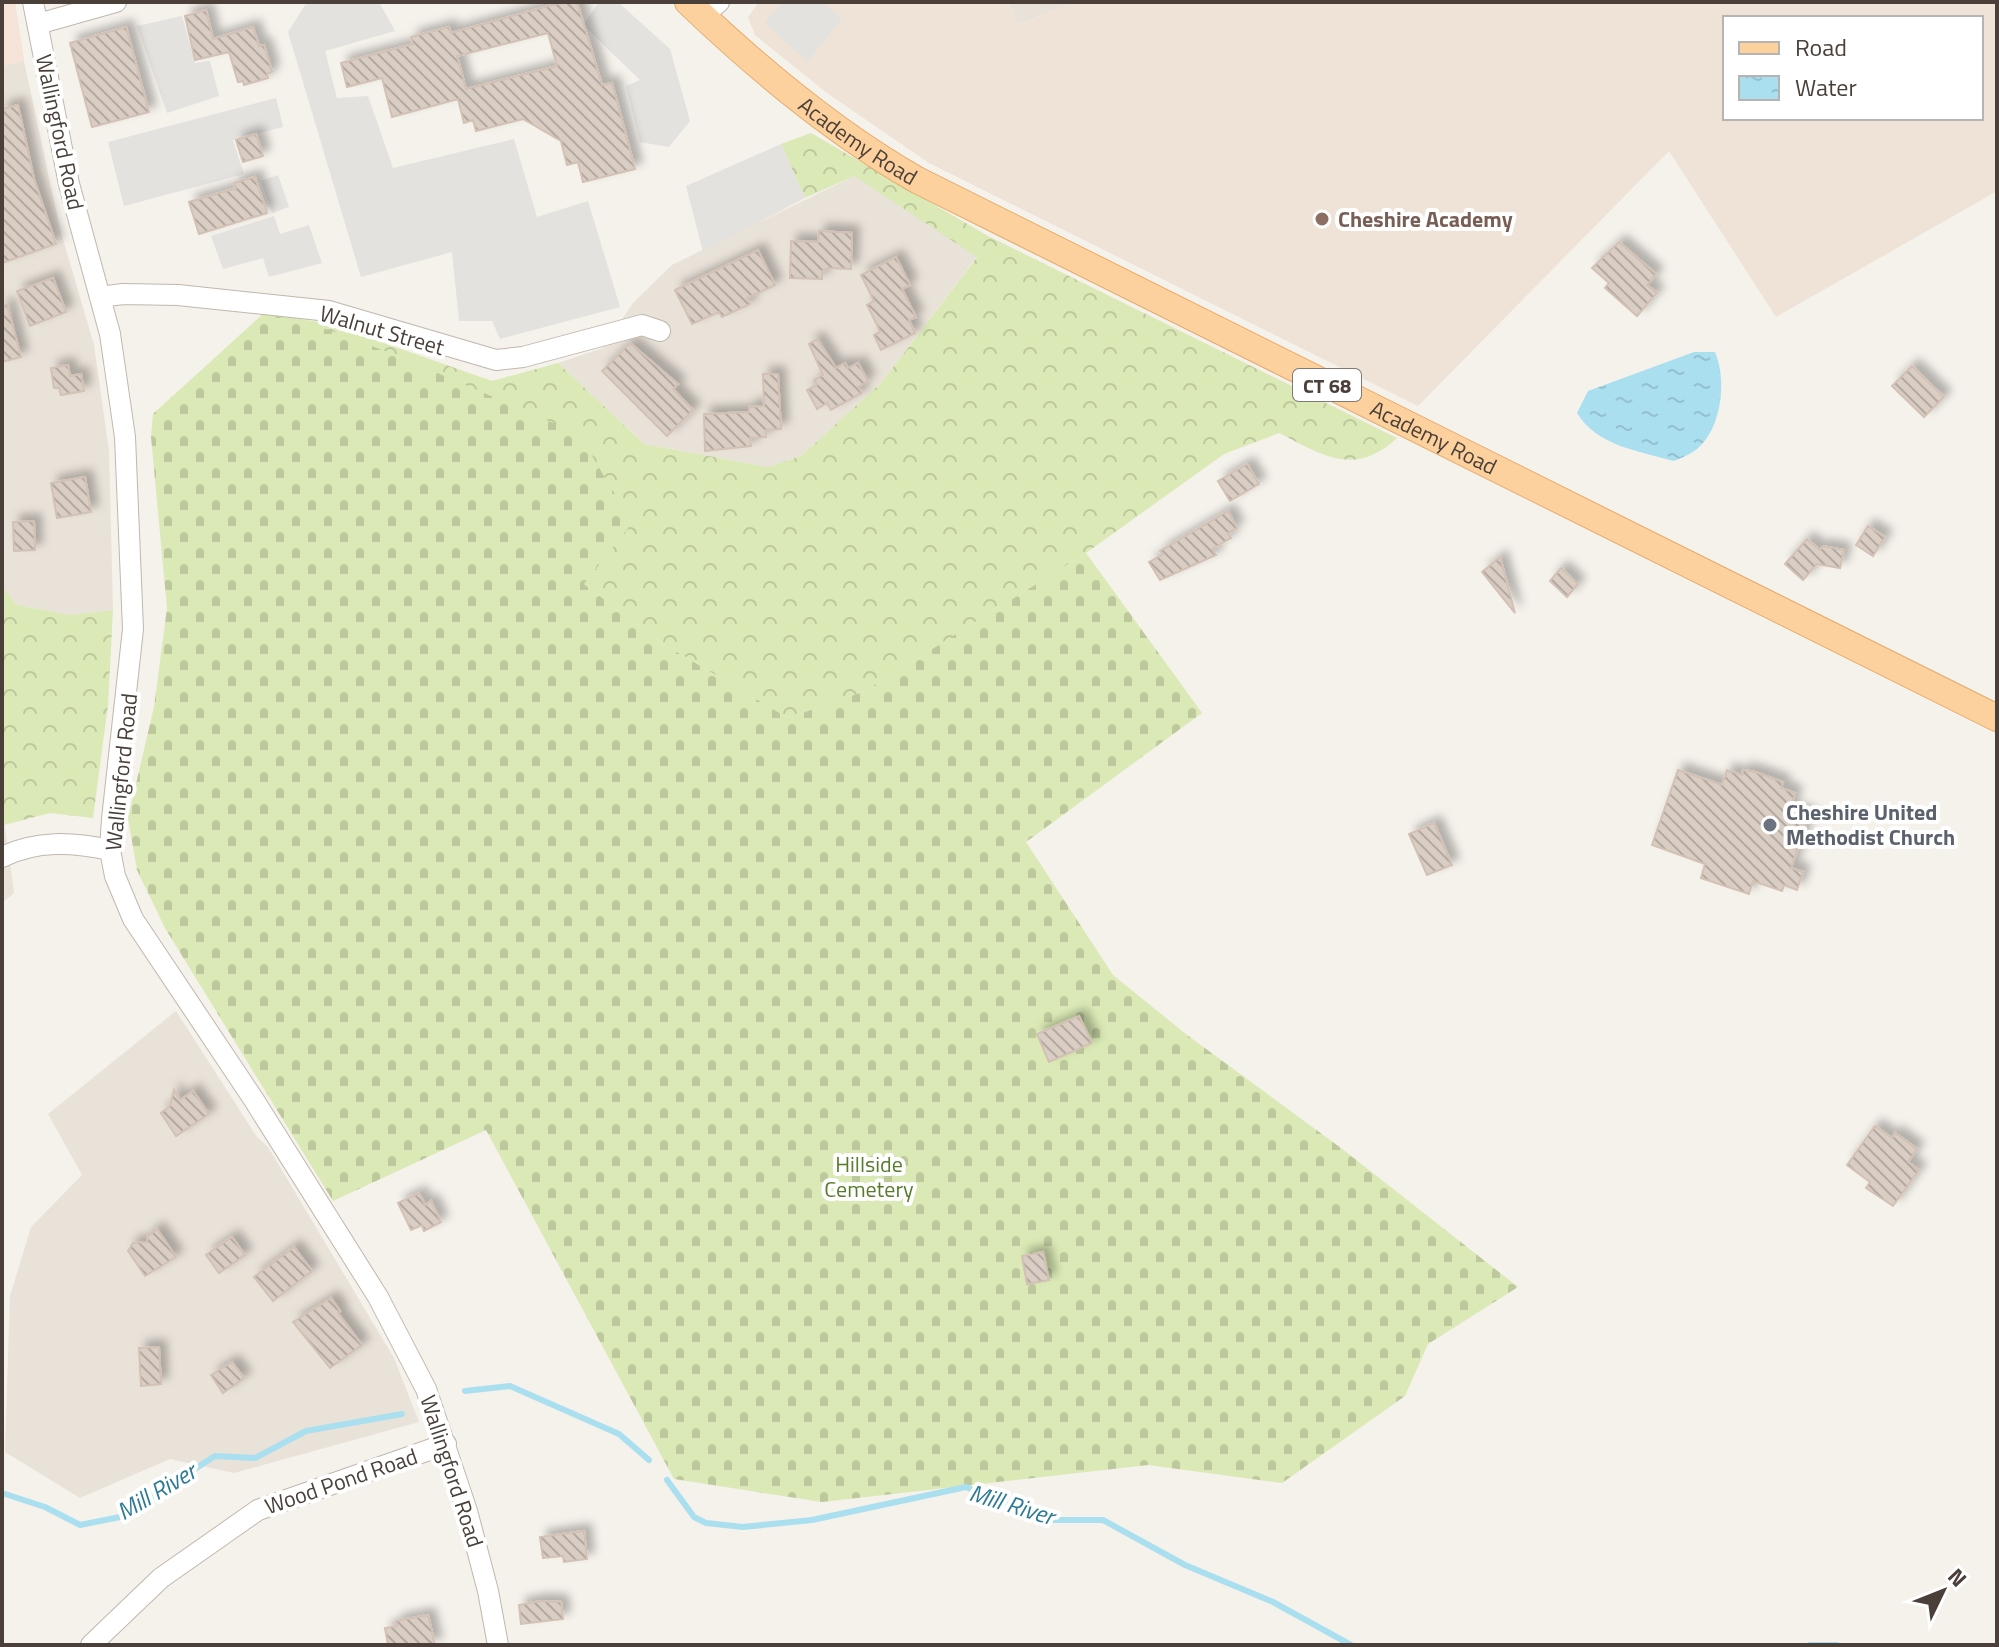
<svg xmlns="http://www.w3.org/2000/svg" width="1999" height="1647" viewBox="0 0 1999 1647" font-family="'Titillium Web',sans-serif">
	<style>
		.residential { fill: #e9e2d9 }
		.commercial { fill: #f6e4d8 }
		.education { fill: #eee3d6; fill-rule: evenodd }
		.forest { fill: url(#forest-crowns) }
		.cemetery { fill: url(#cemetery-stones) }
		.parking { fill: #e4e2df }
		.water { fill: url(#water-ripples) }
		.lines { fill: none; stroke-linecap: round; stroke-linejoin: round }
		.stream { stroke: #aadff0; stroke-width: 6 }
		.building { fill: url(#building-back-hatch); stroke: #d2c1b4; stroke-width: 2; fill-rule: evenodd; filter: url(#shadow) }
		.minor-casing { stroke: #c1b7ae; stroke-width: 22 }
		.major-casing { stroke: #e3ab6c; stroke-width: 28 }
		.minor { stroke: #fff; stroke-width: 20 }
		.major { stroke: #fdd19d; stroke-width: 26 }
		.education-dot { fill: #8d6e63; stroke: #fff; stroke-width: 3 }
		.worship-dot { fill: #6b7280; stroke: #fff; stroke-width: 3 }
		.labels { text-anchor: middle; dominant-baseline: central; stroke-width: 8; stroke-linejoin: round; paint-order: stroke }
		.shield { fill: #fff; stroke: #807974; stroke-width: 2 }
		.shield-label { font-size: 20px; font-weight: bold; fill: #4a4039 }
		.street-label { font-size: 22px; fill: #4a4039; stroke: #fff }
		.education-label { font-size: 22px; font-weight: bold; fill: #785e54; stroke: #fff; text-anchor: start }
		.worship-label { font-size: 22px; font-weight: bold; fill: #5b616d; stroke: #fff; text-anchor: start }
		.park-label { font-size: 22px; fill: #587c2c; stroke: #fff }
		.water-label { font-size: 24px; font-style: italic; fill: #2b7a95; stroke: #fff }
	</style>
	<defs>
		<pattern id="forest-crowns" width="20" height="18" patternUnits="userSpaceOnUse" patternTransform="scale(2)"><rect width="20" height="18" fill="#dae9b5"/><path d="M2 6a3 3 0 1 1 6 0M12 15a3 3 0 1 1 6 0" fill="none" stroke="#bdc99c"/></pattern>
		<pattern id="cemetery-stones" width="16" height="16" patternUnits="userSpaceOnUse" patternTransform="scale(2)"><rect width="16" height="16" fill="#dae9b5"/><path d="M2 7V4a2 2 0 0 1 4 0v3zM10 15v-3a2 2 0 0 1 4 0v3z" fill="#bdc99c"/></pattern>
		<pattern id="water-ripples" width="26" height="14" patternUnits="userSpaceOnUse" patternTransform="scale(2)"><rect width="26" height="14" fill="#aadff0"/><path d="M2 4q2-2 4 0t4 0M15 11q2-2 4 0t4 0" fill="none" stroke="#94c0cf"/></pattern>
		<pattern id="building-back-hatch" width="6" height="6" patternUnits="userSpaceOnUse" patternTransform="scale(2)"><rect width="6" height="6" fill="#dacec4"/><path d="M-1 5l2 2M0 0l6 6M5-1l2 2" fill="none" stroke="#b3a9a0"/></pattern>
		<filter id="shadow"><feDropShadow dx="7" dy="-7" stdDeviation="4" flood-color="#0004"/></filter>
	</defs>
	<rect width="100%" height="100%" fill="#f5f1eb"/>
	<path class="residential" d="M 2,2 L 15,2 L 24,61 L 60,229 L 94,345 L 109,451 L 113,610 L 71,615 L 17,605 L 2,586 Z
		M 1008,2 L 1075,2 L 1018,25 Z
		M 854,176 L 977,256 L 882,382 L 801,456 L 768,467 L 644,444 L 558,363 L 603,348 L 633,303 L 672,265 Z
		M 2,807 L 14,893 L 2,903 Z
		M 176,1011 L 257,1137 L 268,1147 L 394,1358 L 419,1422 L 234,1473 L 170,1459 L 80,1498 L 5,1452 L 10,1296 L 31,1227 L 82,1175 L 48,1114 Z"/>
	<path class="commercial" d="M 2,2 L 15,2 L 24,61 L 2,66 Z"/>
	<path class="education" d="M 759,2 L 1007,2 L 1019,25 L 1075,2 L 1997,2 L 1997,191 L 1776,317 L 1669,151 L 1418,406 L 929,163 L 827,93 L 755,35 L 748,17 ZM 1725,18 L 1981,18 L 1981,118 L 1725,118 Z"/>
	<path class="forest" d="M 811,133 L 988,236 L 1397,438 C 1355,477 1324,456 1279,433 L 1224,454 L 1086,553 L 865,691 L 788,718 L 660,642 L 584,584 L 264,313 L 330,324 L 492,381 L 558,363 L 644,444 L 768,467 L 801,456 L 882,382 L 977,257 L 854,176 L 805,198 L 781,144 Z
		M 2,586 L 17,605 L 71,615 L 113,610 L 108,705 L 93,818 L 50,813 L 4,825 Z"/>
	<path class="cemetery" d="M 264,313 L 332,331 L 398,356 L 579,434 L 632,523 L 584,584 L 660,642 L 788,718 L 865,691 L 1086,553 L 1202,713 L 1026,842 L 1113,975 L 1187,1035 L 1341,1148 L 1518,1287 L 1428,1344 L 1405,1396 L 1282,1483 L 1148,1465 L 822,1502 L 674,1479 L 486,1130 L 333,1201 L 165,928 L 137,870 L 128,818 L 154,707 L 167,608 L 151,437 L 153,414 Z"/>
	<path class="parking" d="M 307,2 L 379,2 L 395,31 L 325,51 L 337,98 L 368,96 L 393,168 L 514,139 L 537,217 L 588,201 L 620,307 L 500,339 L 492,321 L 459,321 L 452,252 L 361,277 L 288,32 Z
		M 599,2 L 618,2 L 670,49 L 690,121 L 669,147 L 640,142 L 626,86 L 640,80 L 583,25 Z
		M 783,2 L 822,2 L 842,19 L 807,62 L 765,23 Z
		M 182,16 L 195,63 L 210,61 L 219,96 L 167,113 L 137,26 Z
		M 276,98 L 283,127 L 233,140 L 244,174 L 124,206 L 108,142 Z
		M 781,144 L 805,198 L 703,252 L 686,186 Z
		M 278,175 L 289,207 L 272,213 L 261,181 Z
		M 274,216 L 280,234 L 309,225 L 322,263 L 269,277 L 263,258 L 223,269 L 211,236 Z"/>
	<path class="water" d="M 1694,352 L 1715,352 C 1727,380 1722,428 1697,449 C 1691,454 1681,458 1674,461 C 1639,451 1597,446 1577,413 L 1588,391 Z"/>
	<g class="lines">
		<path class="stream" d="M 465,1391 L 510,1386 L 619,1434 L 649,1460
			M 667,1480 L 694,1517 L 706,1523 L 743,1527 L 812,1520 L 966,1487 L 1048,1520 L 1103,1520 L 1185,1565 L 1273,1602 L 1351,1645
			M 2,1493 L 45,1507 L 80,1525 L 120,1517 L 215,1456 L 255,1458 L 306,1431 L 402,1414
			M 1810,1645 L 1837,1645"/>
	</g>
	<path class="building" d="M 563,2 L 577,2 L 602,85 L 612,83 L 635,169 L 583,182 L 578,162 L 567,165 L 561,141 L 523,119 L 476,131 L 473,120 L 464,123 L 458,99 L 392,117 L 382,78 L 347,87 L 341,63 L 413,44 L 411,37 L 449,27 L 451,33 ZM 548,33 L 557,66 L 466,89 L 457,56 Z
		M 206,10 L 213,39 L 253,27 L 259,46 L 264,45 L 272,72 L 267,74 L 268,78 L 244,85 L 243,81 L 238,82 L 229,52 L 195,60 L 185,16 Z
		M 126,27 L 149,112 L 92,127 L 70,43 Z
		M 18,105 L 34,179 L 56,244 L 2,263 L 2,109 Z
		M 256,134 L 263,156 L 243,162 L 236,140 Z
		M 255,177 L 267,213 L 199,234 L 189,202 L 236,188 L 234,183 Z
		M 819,231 L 852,233 L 851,269 L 828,268 L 822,271 L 822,279 L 790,278 L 791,241 L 818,242 Z
		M 1619,242 L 1656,274 L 1647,285 L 1657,293 L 1637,316 L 1605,288 L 1609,283 L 1592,268 Z
		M 758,250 L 775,285 L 747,298 L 750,304 L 722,317 L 719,312 L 692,324 L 675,290 Z
		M 896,257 L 910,285 L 902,289 L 916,317 L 909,320 L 915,333 L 881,350 L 874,335 L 880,332 L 878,327 L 867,305 L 874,301 L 861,275 Z
		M 53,278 L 66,312 L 30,326 L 17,291 Z
		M 7,305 L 21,357 L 2,362 L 2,306 Z
		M 817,339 L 836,368 L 845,363 L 848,368 L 858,363 L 868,381 L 858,387 L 862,393 L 831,410 L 827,403 L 817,409 L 807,390 L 817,385 L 814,380 L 823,375 L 809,344 Z
		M 630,343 L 678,384 L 673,389 L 693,410 L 667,436 L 602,371 Z
		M 68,365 L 70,376 L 81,374 L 84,391 L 61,395 L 59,388 L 54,388 L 51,368 Z
		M 1912,366 L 1944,397 L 1924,417 L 1892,386 Z
		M 763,374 L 778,374 L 781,429 L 766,430 L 766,437 L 750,438 L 751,446 L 705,451 L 704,414 L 749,412 L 749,407 L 764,406 Z
		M 1247,464 L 1259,484 L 1230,501 L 1218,481 Z
		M 85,477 L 91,512 L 57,518 L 51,483 Z
		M 1228,511 L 1237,528 L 1228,533 L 1231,538 L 1212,549 L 1216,555 L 1160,580 L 1149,562 L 1163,554 L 1160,551 Z
		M 34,521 L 35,550 L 14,551 L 13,522 Z
		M 1868,526 L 1885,537 L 1873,556 L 1856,545 Z
		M 1807,539 L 1820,550 L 1823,546 L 1844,550 L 1840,568 L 1817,564 L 1803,580 L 1785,564 Z
		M 1500,557 L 1515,613 L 1482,572 Z
		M 1561,568 L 1578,584 L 1567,597 L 1550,581 Z
		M 1678,770 L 1722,785 L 1727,770 L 1742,775 L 1743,770 L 1755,772 L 1783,782 L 1781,788 L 1795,793 L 1790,809 L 1809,815 L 1791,868 L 1803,872 L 1797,890 L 1784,885 L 1782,891 L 1753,881 L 1749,894 L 1701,878 L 1705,864 L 1652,845 Z
		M 1434,823 L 1452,865 L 1427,875 L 1409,834 Z
		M 1079,1016 L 1092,1043 L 1049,1062 L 1037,1034 Z
		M 174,1090 L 180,1100 L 193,1091 L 209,1114 L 176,1136 L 161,1113 L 170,1106 Z
		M 1875,1126 L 1892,1138 L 1895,1133 L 1917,1149 L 1908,1162 L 1919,1170 L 1893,1206 L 1866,1188 L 1870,1182 L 1847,1165 Z
		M 419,1193 L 425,1205 L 431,1201 L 441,1222 L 424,1231 L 422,1225 L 411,1230 L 398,1203 Z
		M 157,1229 L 176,1257 L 145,1276 L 128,1251 L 133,1243 L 147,1242 L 147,1237 Z
		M 232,1237 L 245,1255 L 219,1273 L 206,1255 Z
		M 294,1247 L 312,1271 L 273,1301 L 254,1277 Z
		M 1043,1252 L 1049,1280 L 1027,1284 L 1022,1256 Z
		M 331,1298 L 340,1311 L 338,1313 L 362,1345 L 330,1368 L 293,1322 Z
		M 159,1347 L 161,1384 L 141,1386 L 139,1348 Z
		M 232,1362 L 244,1378 L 223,1393 L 211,1375 Z
		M 584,1531 L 587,1559 L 564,1562 L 563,1556 L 543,1558 L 540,1537 Z
		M 541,1601 L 561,1602 L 563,1619 L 521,1624 L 519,1605 Z
		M 428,1615 L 435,1645 L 388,1645 L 385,1628 L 397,1626 L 396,1621 Z"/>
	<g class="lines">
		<g class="minor-casing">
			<path id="minor" d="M 33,2 L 69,184 L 110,334 L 125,437 L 133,629 L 112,819 L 110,850 L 115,876 L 133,919 L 254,1100 L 378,1297 L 426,1389 L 467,1511 L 488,1591 L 498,1645
				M 703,16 L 719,2
				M 38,24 L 116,2
				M 100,297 L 123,294 L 178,295 L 329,311 L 496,360 L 523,357 L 642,325 L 660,331
				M 2,857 C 37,840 72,842 110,850
				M 91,1645 L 161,1578 L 258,1510 L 446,1444"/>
		</g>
		<g class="major-casing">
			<g id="major">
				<path id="s1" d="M 688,2 C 758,69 833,132 917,180 L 1997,718"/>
			</g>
		</g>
		<use href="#minor" class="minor"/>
		<use href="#major" class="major"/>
	</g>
	<circle class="education-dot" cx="1322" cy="219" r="8"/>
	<circle class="worship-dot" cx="1770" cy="825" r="8"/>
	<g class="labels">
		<rect class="shield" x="1293" y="369" width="68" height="32" rx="6"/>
		<g class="shield-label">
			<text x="1327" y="385">CT 68</text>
		</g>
		<g class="street-label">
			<text transform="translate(60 132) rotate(78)">Wallingford Road</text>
			<text stroke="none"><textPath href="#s1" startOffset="220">Academy Road</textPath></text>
			<text transform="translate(382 330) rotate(16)">Walnut Street</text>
			<text stroke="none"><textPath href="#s1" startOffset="868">Academy Road</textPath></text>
			<text transform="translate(121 772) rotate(-84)">Wallingford Road</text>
			<text transform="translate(452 1471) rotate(72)">Wallingford Road</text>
			<text transform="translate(341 1481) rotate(-19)">Wood Pond Road</text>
		</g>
		<g class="education-label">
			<text x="1338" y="219">Cheshire Academy</text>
		</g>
		<g class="worship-label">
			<text x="1786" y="812">Cheshire United<tspan x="1786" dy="25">Methodist Church</tspan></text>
		</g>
		<g class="park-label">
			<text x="869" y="1164">Hillside<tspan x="869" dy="25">Cemetery</tspan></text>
		</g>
		<g class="water-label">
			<text transform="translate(156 1491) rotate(-31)">Mill River</text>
			<text transform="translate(1012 1504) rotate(17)">Mill River</text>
		</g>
	</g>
	<rect width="1999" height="1647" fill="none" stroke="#4a4039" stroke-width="8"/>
	<rect x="1723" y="16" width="260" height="104" fill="#ffffff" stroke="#b7b3b0" stroke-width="2"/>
	<rect x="1739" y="42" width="40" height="12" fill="#fdd19d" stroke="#b7b3b0" stroke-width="2"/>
	<text x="1795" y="56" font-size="24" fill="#4a4039">Road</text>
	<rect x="1739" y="76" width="40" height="24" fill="url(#water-ripples)" stroke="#b7b3b0" stroke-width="2"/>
	<text x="1795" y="96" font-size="24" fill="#4a4039">Water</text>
	<g transform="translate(1943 1591) rotate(47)" stroke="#ffffff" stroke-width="6" paint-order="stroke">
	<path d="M0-6L14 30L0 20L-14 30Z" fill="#4a4039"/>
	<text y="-12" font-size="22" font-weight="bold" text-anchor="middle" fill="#4a4039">N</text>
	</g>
</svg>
